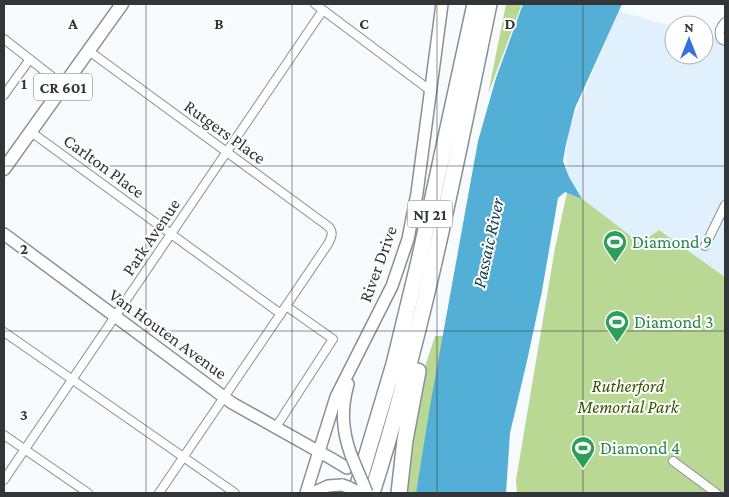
<svg xmlns="http://www.w3.org/2000/svg" width="729" height="497" viewBox="0 0 729 497" font-family="'Crimson Pro',serif">
	<style>
		.built { fill: #e0f0fd }
		.green { fill: #b8d894 }
		.water { fill: #54afd6 }
		.lines { fill: none; stroke-linecap: round; stroke-linejoin: round }
		.street-casing { stroke: #889097; stroke-width: 10 }
		.secondary-casing { stroke: #889097; stroke-width: 14 }
		.primary-casing { stroke: #889097; stroke-width: 15 }
		.highway-casing { stroke: #889097; stroke-width: 18 }
		.street { stroke: #fff; stroke-width: 8 }
		.secondary { stroke: #fff; stroke-width: 11 }
		.primary { stroke: #fff; stroke-width: 12 }
		.highway { stroke: #fff; stroke-width: 15 }
		.secondary-bridge-casing { stroke: #889097; stroke-width: 14; stroke-linecap: butt }
		.secondary-bridge { stroke: #fff; stroke-width: 11 }
		.grid { fill: none; stroke: #323639; stroke-width: 1; stroke-opacity: 0.55 }
		.labels { text-anchor: middle; dominant-baseline: central; stroke-width: 4; stroke-linejoin: round; paint-order: stroke }
		.shield { fill: #fff; stroke: #707274; stroke-width: 1 }
		.shield-label { font-size: 16px; font-weight: bold; fill: #323639 }
		.street-label { font-size: 18px; fill: #323639; stroke: #fff }
		.leisure-label { font-size: 18px; fill: #27864d; stroke: #fff; text-anchor: start }
		.park-label { font-size: 18px; font-style: italic; fill: #375300; stroke: #fff }
		.water-label { font-size: 19px; font-style: italic; fill: #123b4c; stroke: #fff }
		.grid-label { font-size: 16px; text-anchor: middle; font-weight: bold; fill: #323639; stroke: #fff; stroke-width: 4; stroke-linejoin: round; paint-order: stroke }
	</style>
	<rect width="100%" height="100%" fill="#f7fbfe"/>
	<path class="built" d="M 618,11 L 674,27 L 674,55 L 704,55 L 704,34 L 725,39 L 725,277 L 659,230 L 640,243 L 568,188 L 566,136 Z"/>
	<path class="green" d="M 506,4 L 522,4 L 488,94 Z
		M 568,188 L 640,243 L 659,230 L 725,277 L 725,493 L 517,493 L 516,480 L 555,248 Z
		M 435,336 L 443,336 L 416,493 L 404,493 L 419,385 Z"/>
	<path class="water" d="M 523,4 L 622,4 L 575,108 L 566,144 L 563,161 L 569,177 L 582,199 L 565,192 L 558,198 L 542,291 L 527,361 L 510,433 L 506,493 L 416,493 L 430,406 L 478,141 L 496,78 Z"/>
	<g class="lines">
		<g class="street-casing">
			<path id="street" d="M 315,4 L 431,91
				M 725,22 C 720,28 718,31 721,39 L 725,41
				M 4,39 L 64,86
				M 89,51 L 329,227 C 334,233 331,238 328,244 L 159,493
				M 4,95 L 30,59
				M 31,132 L 281,314
				M 705,246 L 725,205
				M 4,332 L 235,493
				M 276,427 L 333,339 L 286,306
				M 4,435 L 88,493
				M 673,461 L 716,493
				M 4,480 L 323,10"/>
		</g>
		<g class="secondary-casing">
			<path id="secondary" d="M 4,234 L 232,403 L 332,459 L 347,468
				M 348,384 C 341,409 342,430 351,455
				M 306,493 L 336,397 L 392,286 L 408,239 L 417,193 L 442,4
				M 313,493 L 328,486 L 342,485"/>
		</g>
		<g class="primary-casing">
			<path id="primary" d="M 4,169 L 122,4"/>
		</g>
		<g class="highway-casing">
			<path id="highway" d="M 357,488 L 394,364 L 419,261 L 475,4
				M 372,493 C 423,333 455,168 489,4
				M 399,493 L 405,440 L 418,371"/>
		</g>
		<use href="#street" class="street"/>
		<use href="#secondary" class="secondary"/>
		<use href="#primary" class="primary"/>
		<use href="#highway" class="highway"/>
		<g class="secondary-bridge-casing">
			<path id="secondary-bridge" d="M 351,455 L 367,493
				M 342,485 L 348,487 L 360,493"/>
		</g>
		<use href="#secondary-bridge" class="secondary-bridge"/>
	</g>
	<path class="grid" d="M 146,4 L 146,493M 292,4 L 292,493M 437,4 L 437,493M 583,4 L 583,493M 4,166 L 725,166M 4,331 L 725,331"/>
	<defs>
		<g id="stadium-pin" transform="scale(1.25)"><path d="M0 17L-7.5 6A9.5 9.5 0 1 1 7.5 6Z" fill="#2e9e5b" stroke="#fff"/><path d="M0-5a6.5 5 0 1 0 0 10a6.5 5 0 1 0 0-10ZM-3.5-1.8h7v3.6h-7Z" fill="#fff"/></g>
	</defs>
	<g fill-rule="evenodd">
		<use href="#stadium-pin" x="615" y="242"/>
		<use href="#stadium-pin" x="617" y="322"/>
		<use href="#stadium-pin" x="583" y="448"/>
	</g>
	<g class="labels">
		<g class="shield">
			<rect x="34" y="73.5" width="58" height="27" rx="4"/>
			<rect x="407.5" y="200.5" width="45" height="27" rx="4"/>
		</g>
		<g class="shield-label">
			<text x="63" y="87">CR 601</text>
			<text x="430" y="214">NJ 21</text>
		</g>
		<g class="street-label">
			<text transform="translate(225 132) rotate(36)">Rutgers Place</text>
			<text transform="translate(104 166) rotate(36)">Carlton Place</text>
			<text transform="translate(151 237) rotate(-56)">Park Avenue</text>
			<text transform="translate(378 264) rotate(-70)">River Drive</text>
			<text transform="translate(168 334) rotate(36)">Van Houten Avenue</text>
		</g>
		<g class="leisure-label">
			<text x="632" y="242">Diamond 9</text>
			<text x="634" y="322">Diamond 3</text>
			<text x="600" y="448">Diamond 4</text>
		</g>
		<g class="park-label">
			<text x="628" y="386">Rutherford<tspan x="628" dy="21">Memorial Park</tspan></text>
		</g>
		<g class="water-label">
			<text transform="translate(488 243) rotate(-78)">Passaic River</text>
		</g>
	</g>
	<g class="grid-label">
		<text x="73" y="29">A</text>
		<text x="219" y="29">B</text>
		<text x="364" y="29">C</text>
		<text x="510" y="29">D</text>
		<text x="24" y="89">1</text>
		<text x="24" y="254">2</text>
		<text x="24" y="420">3</text>
	</g>
	<rect width="729" height="497" fill="none" stroke="#323639" stroke-width="10"/>
	<g transform="translate(689 40)"><circle r="24" fill="#ffffff" stroke="#adafb0"/>
	<path d="M0-4L9 19L0 12L-9 19Z" fill="#3470de"/>
	<text y="-8" font-size="14" font-weight="bold" text-anchor="middle" fill="#323639">N</text>
	</g>
</svg>
